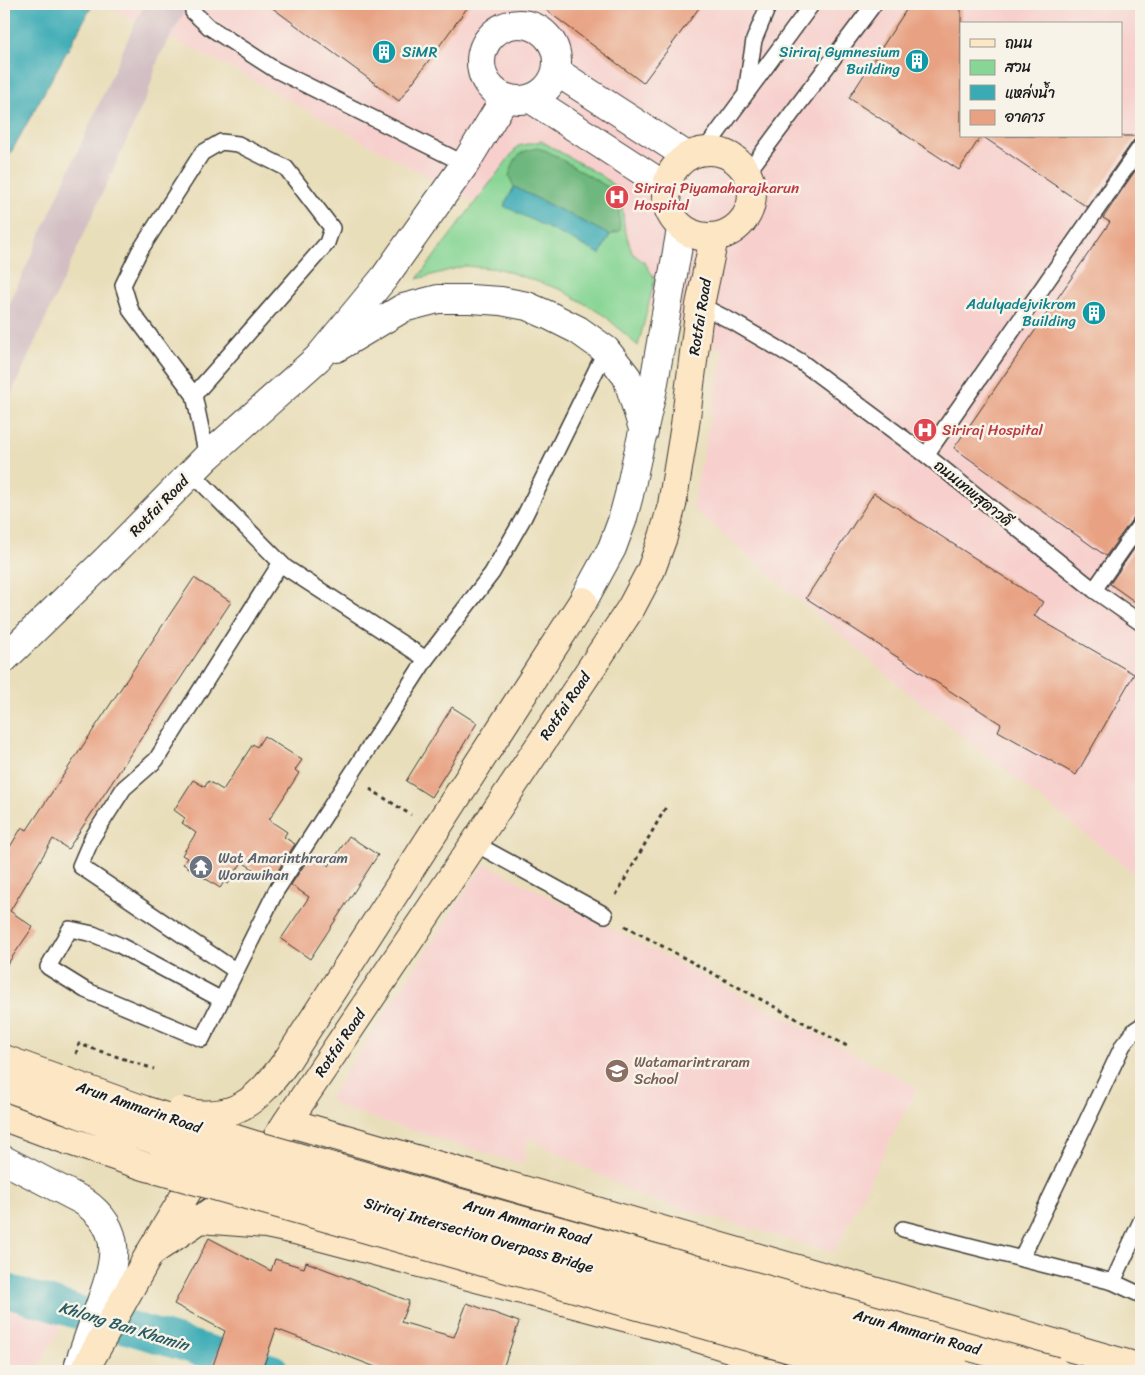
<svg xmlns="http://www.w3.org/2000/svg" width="1145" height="1375" viewBox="0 0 1145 1375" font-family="Sriracha,'Playpen Sans Thai',sans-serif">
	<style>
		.built { fill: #f7d0cd; fill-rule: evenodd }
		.industrial { fill: #d2bec3 }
		.green { fill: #88d695; stroke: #527958 }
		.forest { fill: #6eb77e; stroke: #456a4d }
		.water { fill: #3aabb5; stroke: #2b6468 }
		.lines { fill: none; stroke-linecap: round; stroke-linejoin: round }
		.canal { stroke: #3aabb5; stroke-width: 34 }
		.building { fill: #e8a182 }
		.lane-casing { stroke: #3b3934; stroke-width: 18 }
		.street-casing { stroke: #3b3934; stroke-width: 30 }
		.secondary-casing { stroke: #3b3934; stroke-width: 30 }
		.path { stroke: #3b3934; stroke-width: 3; stroke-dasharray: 4 4; stroke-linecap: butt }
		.lane { stroke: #fff; stroke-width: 15 }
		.street { stroke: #fff; stroke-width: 28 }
		.secondary { stroke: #fce6c4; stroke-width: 28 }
		.secondary-bridge-casing { stroke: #3b3934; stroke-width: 30; stroke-linecap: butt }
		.secondary-bridge { stroke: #fce6c4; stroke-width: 28 }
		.labels { text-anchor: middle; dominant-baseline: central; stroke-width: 5; stroke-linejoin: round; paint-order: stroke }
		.culture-label { font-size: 15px; fill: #0d838f; stroke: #f7f3e8; text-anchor: end }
		.health-label { font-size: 15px; fill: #be3a42; stroke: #f7f3e8; text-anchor: start }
		.street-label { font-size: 15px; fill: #1c1c1c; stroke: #f7f3e8 }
		.worship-label { font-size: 15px; fill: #5b616d; stroke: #f7f3e8; text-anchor: start }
		.education-label { font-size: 15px; fill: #785e54; stroke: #f7f3e8; text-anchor: start }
		.water-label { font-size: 16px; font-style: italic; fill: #2a5c61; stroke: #f7f3e8 }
	</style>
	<rect width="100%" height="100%" fill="#f7f3e8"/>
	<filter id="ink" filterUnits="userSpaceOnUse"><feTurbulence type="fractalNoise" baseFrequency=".02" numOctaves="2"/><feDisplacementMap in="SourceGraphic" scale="10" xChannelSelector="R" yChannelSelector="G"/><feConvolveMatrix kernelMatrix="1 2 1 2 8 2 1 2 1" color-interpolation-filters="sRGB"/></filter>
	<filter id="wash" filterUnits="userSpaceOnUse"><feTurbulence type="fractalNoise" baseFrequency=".0096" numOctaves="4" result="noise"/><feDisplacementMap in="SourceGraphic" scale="20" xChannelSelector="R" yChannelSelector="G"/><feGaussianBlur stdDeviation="1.12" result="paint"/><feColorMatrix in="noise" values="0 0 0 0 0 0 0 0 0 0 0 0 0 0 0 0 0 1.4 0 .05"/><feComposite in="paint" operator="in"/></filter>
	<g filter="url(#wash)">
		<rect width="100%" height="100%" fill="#e9deba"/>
		<path class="built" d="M 101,4 L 1141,4 L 1141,879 L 911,695 L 692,508 L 724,352 L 589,266 L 227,66 ZM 961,24 L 1121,24 L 1121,136 L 961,136 Z
			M 484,863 L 857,1055 L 917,1087 L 834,1252 L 690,1211 L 641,1196 L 528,1138 L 523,1164 L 404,1128 L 337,1106 L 330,1097 Z
			M 4,1306 L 63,1323 L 36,1371 L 4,1371 Z"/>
		<path class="industrial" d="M 145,4 L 189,4 L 159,57 L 148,93 L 4,410 L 4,316 L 136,21 Z"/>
		<path class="green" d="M 541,141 L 602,176 L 621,191 L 624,226 L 632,253 L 645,263 L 655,279 L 638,346 L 605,316 L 562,290 L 500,269 L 465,266 L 417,279 L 518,146 Z"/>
		<path class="forest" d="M 537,148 L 547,151 L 618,193 L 620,231 L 610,235 L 514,187 L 509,176 C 515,157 517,152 537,148 Z"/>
		<path class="water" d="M 4,4 L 93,4 L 4,165 Z
			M 514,187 L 610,235 L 600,254 L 504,206 Z"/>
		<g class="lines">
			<path class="canal" d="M 4,1290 L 272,1371"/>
		</g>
		<g id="blocks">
			<path class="building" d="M 267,4 L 470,4 L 399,101 Z
				M 538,4 L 702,4 L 643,83 Z
				M 910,4 L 961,4 L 961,136 L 981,136 L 959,170 L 849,98 Z
				M 982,136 L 1141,136 L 1141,137 L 1137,138 L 1133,141 L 1087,207 Z
				M 1141,162 L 1141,514 L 1137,515 L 1133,518 L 1106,556 L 954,448 L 1110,222 L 1103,218 Z
				M 874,493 L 1043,602 L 1034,616 L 1134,674 L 1076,775 L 998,731 L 1001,724 L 806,598 Z
				M 1141,539 L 1141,606 L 1110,584 Z
				M 194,578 L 231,602 L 68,849 L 53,839 L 10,911 L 33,927 L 4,969 L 4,857 L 22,827 L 27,830 Z
				M 452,707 L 477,723 L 431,797 L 406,781 Z
				M 264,736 L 302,760 L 295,770 L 299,773 L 269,820 L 287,832 L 284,837 L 295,844 L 275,875 L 264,868 L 261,874 L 242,862 L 228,884 L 224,882 L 220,888 L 183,864 L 187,858 L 182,855 L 196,833 L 182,823 L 185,818 L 174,810 L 193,780 L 205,787 L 208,781 L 223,790 L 253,744 L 257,747 Z
				M 349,836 L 378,855 L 310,959 L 281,939 L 309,897 L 291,885 L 311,855 L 329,866 Z
				M 209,1238 L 271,1271 L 275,1259 L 304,1268 L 306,1262 L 409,1301 L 401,1322 L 454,1337 L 467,1303 L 519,1322 L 502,1371 L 386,1371 L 276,1329 L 262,1371 L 211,1371 L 225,1331 L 174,1304 Z"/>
		</g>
	</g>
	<g filter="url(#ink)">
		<use href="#blocks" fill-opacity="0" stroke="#3b3934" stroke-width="1"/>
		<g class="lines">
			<g class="lane-casing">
				<path id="lane" d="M 193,4 L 193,12 L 209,27 L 274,69 L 465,164
					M 746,92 L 754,40 L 769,4
					M 704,151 L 812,4
					M 747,173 L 874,4
					M 700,305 L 733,322 L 800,361 L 926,455 L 1094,590 L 1141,623
					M 194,395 L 327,243 L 332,228 L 286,168 L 238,144 L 221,142 L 202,153 L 139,252 L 123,285 L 131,311 L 194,395 L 207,457
					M 926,455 L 1141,146
					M 192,473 L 286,568
					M 1094,590 L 1141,523
					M 474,843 L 605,915
					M 236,971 L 80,866 L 92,838 L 124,788 L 156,760 L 280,564 L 426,659
					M 222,1000 L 119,945 L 93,934 L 70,929 L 48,967 L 85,990 L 202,1039 L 276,891 L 426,659 L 492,573 L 524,517 L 606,350
					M 903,1229 L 1113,1282 L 1141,1295
					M 1021,1259 L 1123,1045 L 1135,1030 L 1141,1026
					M 1113,1282 L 1141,1221"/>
			</g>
			<g class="street-casing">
				<path id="street" d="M481 62a38 38 0 1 1 76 0a38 38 0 1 1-76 0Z
					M 557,72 L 687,156
					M 531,99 L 665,186
					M 336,348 L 403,308 L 438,299 L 470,299 L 501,301 L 527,306 L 550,316 L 578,330 L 606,350 L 627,377 L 644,432
					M 583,601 L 612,548 L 622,521 L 629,495 L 636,462 L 653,388 L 681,229
					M 4,659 L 107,559 L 207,457 L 318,358 L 384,278 L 465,164 L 505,98
					M 4,1160 L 83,1201 C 126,1231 115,1262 100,1305 C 93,1324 86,1344 79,1364"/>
			</g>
			<g class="secondary-casing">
				<path id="secondary" d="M666 194a43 43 0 1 1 86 0a43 43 0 1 1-86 0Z
					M 287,1122 L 1141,1368
					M 200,1219 L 266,1224 L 295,1230 L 669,1329 L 802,1371
					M 150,1253 L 224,1203 L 261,1163 L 287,1122 L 468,853 L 631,608 L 651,570 L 663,537 L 672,505 L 685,425 L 700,305 L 714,238
					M 84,1371 L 150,1253 L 199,1172 L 210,1165"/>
			</g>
			<path class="path" d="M 370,789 L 411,815
				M 616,895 L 666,807
				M 625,926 L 847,1046
				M 76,1054 L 79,1044 L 154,1069"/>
			<use href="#lane" class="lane"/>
			<use href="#street" class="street"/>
			<use href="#secondary" class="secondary"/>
			<g class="secondary-bridge-casing">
				<path id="secondary-bridge" d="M 4,1059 L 144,1110 L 255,1145 L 1055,1371
					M 4,1086 L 115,1127 L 198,1154 L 957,1371
					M 180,1111 C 233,1124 257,1101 286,1062 L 583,601
					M 4,1117 L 55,1136 L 144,1166 L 868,1371"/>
			</g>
			<use href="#secondary-bridge" class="secondary-bridge"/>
		</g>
	</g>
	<defs>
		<g id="building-disc" transform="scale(1.25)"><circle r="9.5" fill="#0f9aa8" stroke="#f7f3e8"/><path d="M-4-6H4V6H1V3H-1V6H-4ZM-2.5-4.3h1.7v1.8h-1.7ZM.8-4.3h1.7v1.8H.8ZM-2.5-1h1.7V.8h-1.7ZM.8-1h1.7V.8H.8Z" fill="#fff"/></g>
		<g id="hospital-disc" transform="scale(1.25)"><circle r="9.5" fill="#e0444e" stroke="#f7f3e8"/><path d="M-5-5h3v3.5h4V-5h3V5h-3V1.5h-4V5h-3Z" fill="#fff"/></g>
		<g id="temple-disc" transform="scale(1.25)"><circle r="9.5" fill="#6b7280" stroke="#f7f3e8"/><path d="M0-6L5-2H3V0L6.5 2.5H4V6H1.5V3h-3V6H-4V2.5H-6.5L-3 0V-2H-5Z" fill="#fff"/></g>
		<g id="school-disc" transform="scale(1.25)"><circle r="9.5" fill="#8d6e63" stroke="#f7f3e8"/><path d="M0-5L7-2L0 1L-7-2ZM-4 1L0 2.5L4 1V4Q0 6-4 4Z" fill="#fff"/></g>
	</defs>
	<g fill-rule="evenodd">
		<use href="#building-disc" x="384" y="52"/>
		<use href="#building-disc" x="917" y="61"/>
		<use href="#hospital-disc" x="617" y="197"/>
		<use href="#building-disc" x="1094" y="313"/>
		<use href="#hospital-disc" x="925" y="430"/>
		<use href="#temple-disc" x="201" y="867"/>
		<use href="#school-disc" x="617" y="1071"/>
	</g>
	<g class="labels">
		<g class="culture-label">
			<text x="402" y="52" text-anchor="start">SiMR</text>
			<text x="900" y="52">Siriraj Gymnesium<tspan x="900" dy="17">Building</tspan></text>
			<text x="1076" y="304">Adulyadejvikrom<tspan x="1076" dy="17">Building</tspan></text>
		</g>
		<g class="health-label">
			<text x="634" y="188">Siriraj Piyamaharajkarun<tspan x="634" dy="17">Hospital</tspan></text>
			<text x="942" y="430">Siriraj Hospital</text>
		</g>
		<g class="street-label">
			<text transform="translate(700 317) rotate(-81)">Rotfai Road</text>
			<text transform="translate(973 493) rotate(39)">ถนนเทพสุดาวดี</text>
			<text transform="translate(159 506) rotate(-46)">Rotfai Road</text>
			<text transform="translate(565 706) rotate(-56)">Rotfai Road</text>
			<text transform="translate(340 1043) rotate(-56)">Rotfai Road</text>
			<text transform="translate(139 1107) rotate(19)">Arun Ammarin Road</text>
			<text transform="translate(527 1222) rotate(16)">Arun Ammarin Road</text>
			<text transform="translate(479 1235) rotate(16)">Siriraj Intersection Overpass Bridge</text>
			<text transform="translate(917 1332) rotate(16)">Arun Ammarin Road</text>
		</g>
		<g class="worship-label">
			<text x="218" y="858">Wat Amarinthraram<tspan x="218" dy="17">Worawihan</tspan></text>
		</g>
		<g class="education-label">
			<text x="634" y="1062">Watamarintraram<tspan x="634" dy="17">School</tspan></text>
		</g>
		<g class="water-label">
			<text transform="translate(124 1326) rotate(17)">Khlong Ban Khamin</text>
		</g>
	</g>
	<rect width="1145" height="1375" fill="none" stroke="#f7f3e8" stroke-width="20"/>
	<rect x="960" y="22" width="162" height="115" fill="#f7f3e8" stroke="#9f9d96"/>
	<rect x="970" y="39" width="25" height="8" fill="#fce6c4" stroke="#9f9d96"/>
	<text x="1005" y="48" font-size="15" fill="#1c1c1c">ถนน</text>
	<rect x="970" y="60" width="25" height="15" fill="#88d695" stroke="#9f9d96"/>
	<text x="1005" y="72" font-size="15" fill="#1c1c1c">สวน</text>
	<rect x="970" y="85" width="25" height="15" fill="#3aabb5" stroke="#9f9d96"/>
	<text x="1005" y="98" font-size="15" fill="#1c1c1c">แหล่งน้ำ</text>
	<rect x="970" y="110" width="25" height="15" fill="#e8a182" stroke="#9f9d96"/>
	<text x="1005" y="122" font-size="15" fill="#1c1c1c">อาคาร</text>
</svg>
